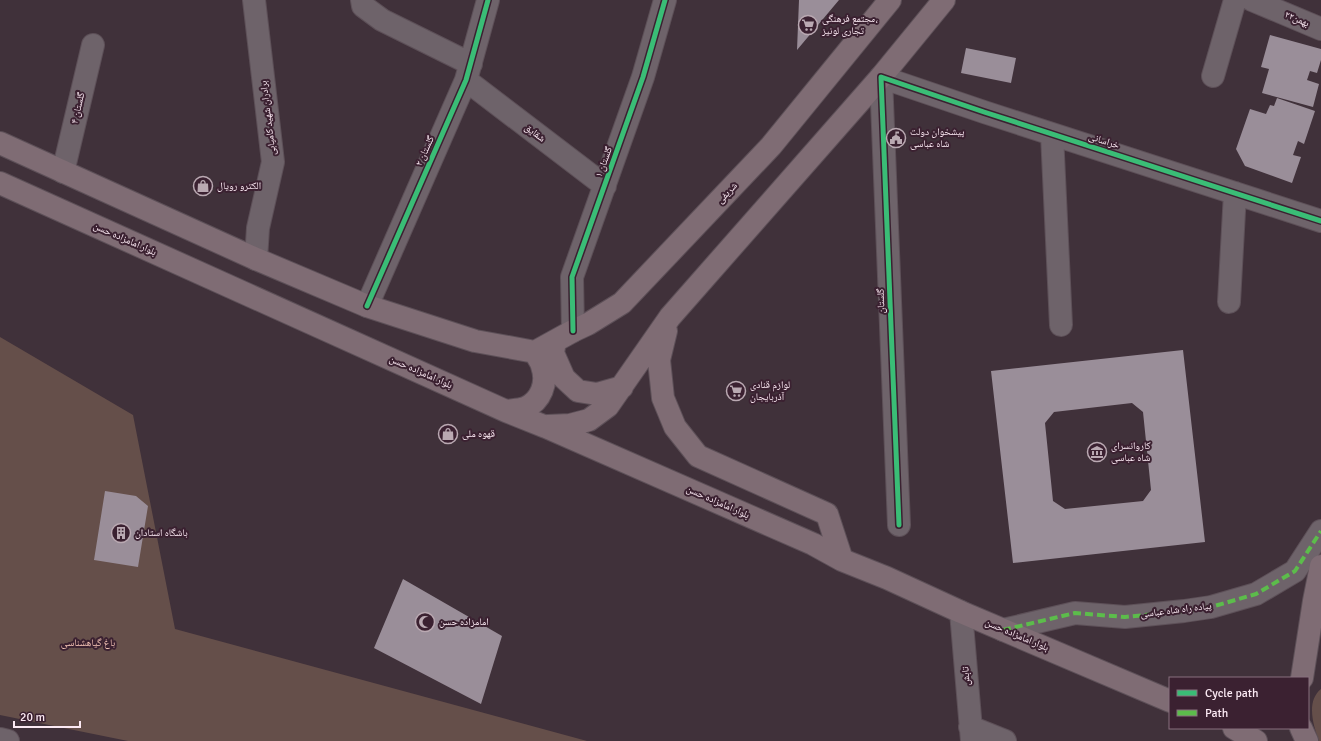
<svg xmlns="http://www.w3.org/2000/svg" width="1321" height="741" viewBox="0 0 1321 741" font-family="Signika,'Noto Naskh Arabic',sans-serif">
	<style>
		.green { fill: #654f4a }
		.building { fill: #9a8e99; fill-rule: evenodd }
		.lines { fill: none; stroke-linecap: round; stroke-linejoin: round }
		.minor-casing { stroke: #5d5058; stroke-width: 24 }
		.major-casing { stroke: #5d5058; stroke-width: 24 }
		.minor { stroke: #6e636a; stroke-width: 22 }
		.major { stroke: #7f6c74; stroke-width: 22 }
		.quiet { stroke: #5cbc4b; stroke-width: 4; stroke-dasharray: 8 4; stroke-linecap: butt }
		.cycleway-casing { stroke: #3b2131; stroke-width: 8 }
		.cycleway { stroke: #3abd76; stroke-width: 5 }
		.labels { text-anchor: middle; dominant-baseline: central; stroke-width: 4; stroke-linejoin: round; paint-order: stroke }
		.poi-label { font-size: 10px; fill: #fbe9f3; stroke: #3b2131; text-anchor: start }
		.street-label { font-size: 10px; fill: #fbe9f3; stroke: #3b2131 }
		.park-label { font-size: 10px; fill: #f8c7b8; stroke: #3b2131 }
	</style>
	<rect width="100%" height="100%" fill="#40313a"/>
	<path class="green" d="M 0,337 L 133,415 L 175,629 L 587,741 L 128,741 L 0,715 Z
		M 1321,689 L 1321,741 L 1319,741 C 1313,725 1306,701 1321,689 Z"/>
	<path class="building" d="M 799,0 L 839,0 L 797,50 Z
		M 1270,35 L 1321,49 L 1321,60 L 1317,73 L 1310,71 L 1307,80 L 1319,84 L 1313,107 L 1262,93 L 1269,69 L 1261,67 Z
		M 966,48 L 1016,58 L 1011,83 L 961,73 Z
		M 1277,98 L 1315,111 L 1304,144 L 1298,141 L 1293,155 L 1301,157 L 1292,183 L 1245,166 L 1236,149 L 1250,109 L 1266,114 L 1270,105 L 1274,106 Z
		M 1183,350 L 1205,542 L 1013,563 L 991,371 ZM 1132,403 L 1143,412 L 1151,490 L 1143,501 L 1065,509 L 1053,501 L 1045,423 L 1054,412 Z
		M 105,491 L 136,496 L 148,506 L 138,567 L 94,560 Z
		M 403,579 L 502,636 L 481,704 L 374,648 Z"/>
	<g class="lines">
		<g class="minor-casing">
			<path id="minor" d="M 254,0 L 273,162 L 258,228 L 256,259
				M 362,0 L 363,6 L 382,20 L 471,64
				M 1252,0 L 1321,29
				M 1213,76 L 1235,0
				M 466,80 L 605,186
				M 1052,134 L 1061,325
				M 63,172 L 93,45
				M 1229,302 L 1235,193
				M 367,306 L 466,80 L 488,0
				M 573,331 L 572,277 L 643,77 L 665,0
				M 899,525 L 881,77 L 984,112 L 1321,221
				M 961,612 L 972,741
				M 1003,630 L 1075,613 L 1125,617 L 1184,611 L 1211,607 L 1256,594 L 1295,571 L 1321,531
				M 970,727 L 1005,741
				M 0,739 L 8,741"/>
		</g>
		<g class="major-casing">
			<path id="major" d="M 0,143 L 256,259 L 367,306 L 475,341 L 535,352
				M 0,183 L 506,411 L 546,427 L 813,544 L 842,560 L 887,578 L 961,612 L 1170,701
				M 666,331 L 659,360 L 663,398 L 675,427 L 698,456 L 827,514 L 842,560
				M 555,341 L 553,353 L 564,378 L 578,391 L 597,394 L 622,387
				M 535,352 L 573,331 L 588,324 L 622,303 L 771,146 L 890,0
				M 506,411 C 512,410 520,410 525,408 C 541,401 548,383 542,366 C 541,361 537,357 535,352
				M 548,426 L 570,425 L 589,420 L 608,406 L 670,317 L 881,77 L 944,0
				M 1302,678 L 1314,601 L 1321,566
				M 1234,728 L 1256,741
				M 1301,728 L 1307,741"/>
		</g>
		<use href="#minor" class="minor"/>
		<use href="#major" class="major"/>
		<path class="quiet" d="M 1003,630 L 1075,613 L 1125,617 L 1184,611 L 1211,607 L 1256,594 L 1295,571 L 1321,531"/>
		<g class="cycleway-casing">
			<path id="cycleway" d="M 367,306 L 466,80 L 488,0
				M 573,331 L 572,277 L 643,77 L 665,0
				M 899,525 L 881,77 L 984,112 L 1321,221"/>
		</g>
		<use href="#cycleway" class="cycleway"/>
	</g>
	<defs>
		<g id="supermarket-ring" transform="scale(1)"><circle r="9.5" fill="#3b2131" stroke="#baa9b2" stroke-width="1.5"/><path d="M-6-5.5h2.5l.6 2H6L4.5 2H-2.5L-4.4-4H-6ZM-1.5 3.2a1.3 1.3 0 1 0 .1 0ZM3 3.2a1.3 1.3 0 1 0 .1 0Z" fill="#baa9b2"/></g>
		<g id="civic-ring" transform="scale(1)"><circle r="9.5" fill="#3b2131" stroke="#baa9b2" stroke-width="1.5"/><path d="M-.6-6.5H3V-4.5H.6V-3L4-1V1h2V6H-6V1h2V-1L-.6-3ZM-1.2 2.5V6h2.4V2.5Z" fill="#baa9b2"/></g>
		<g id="shop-ring" transform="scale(1)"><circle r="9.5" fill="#3b2131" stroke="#baa9b2" stroke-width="1.5"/><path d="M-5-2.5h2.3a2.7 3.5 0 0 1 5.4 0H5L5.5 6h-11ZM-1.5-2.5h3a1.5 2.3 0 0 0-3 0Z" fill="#baa9b2"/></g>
		<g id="museum-ring" transform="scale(1)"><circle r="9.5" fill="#3b2131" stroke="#baa9b2" stroke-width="1.5"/><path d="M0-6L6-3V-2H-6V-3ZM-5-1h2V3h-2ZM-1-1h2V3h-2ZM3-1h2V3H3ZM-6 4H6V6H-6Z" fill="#baa9b2"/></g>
		<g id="building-ring" transform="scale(1)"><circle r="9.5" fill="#3b2131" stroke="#baa9b2" stroke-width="1.5"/><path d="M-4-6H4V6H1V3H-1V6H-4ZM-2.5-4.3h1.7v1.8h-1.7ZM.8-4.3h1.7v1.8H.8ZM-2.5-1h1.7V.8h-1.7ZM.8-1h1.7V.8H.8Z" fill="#baa9b2"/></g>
		<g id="mosque-ring" transform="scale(1)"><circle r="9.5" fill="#3b2131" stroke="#baa9b2" stroke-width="1.5"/><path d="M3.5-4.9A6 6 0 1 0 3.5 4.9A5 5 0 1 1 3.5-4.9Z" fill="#baa9b2"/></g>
	</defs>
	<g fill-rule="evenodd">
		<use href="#supermarket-ring" x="808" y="25"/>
		<use href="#civic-ring" x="896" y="138"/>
		<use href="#shop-ring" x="203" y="186"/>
		<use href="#supermarket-ring" x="736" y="391"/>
		<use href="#shop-ring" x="448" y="434"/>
		<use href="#museum-ring" x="1097" y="452"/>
		<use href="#building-ring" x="121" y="533"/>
		<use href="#mosque-ring" x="425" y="622"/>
	</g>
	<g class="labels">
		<g class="poi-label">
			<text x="822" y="19">مجتمع فرهنگی،<tspan x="822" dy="12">تجاری لونیز</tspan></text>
			<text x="910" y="132">پیشخوان دولت<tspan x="910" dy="12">شاه عباسی</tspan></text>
			<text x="217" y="186">الکترو رویال</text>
			<text x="750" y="385">لوازم قنادی<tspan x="750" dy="12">آذربایجان</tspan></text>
			<text x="462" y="434">قهوه ملی</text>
			<text x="1111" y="446">کاروانسرای<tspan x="1111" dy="12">شاه عباسی</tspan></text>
			<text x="135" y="533">باشگاه استادان</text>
			<text x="439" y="622">امامزاده حسن</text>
		</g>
		<g class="street-label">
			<text transform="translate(1297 19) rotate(23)">۲۲بهمن</text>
			<text transform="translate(78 108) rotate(-77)">گلستان ۴</text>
			<text transform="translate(268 118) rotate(-97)">برادران شهید کامیابی</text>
			<text transform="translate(535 133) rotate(37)">شقایق</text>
			<text transform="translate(1104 141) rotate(18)">خراسانی</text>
			<text transform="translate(425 151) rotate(-66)">گلستان ۲</text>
			<text transform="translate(604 162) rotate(-70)">گلستان ۱</text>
			<text transform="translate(727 193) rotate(-47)">شریفی</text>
			<text transform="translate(125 239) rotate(24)">بلوار امامزاده حسن</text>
			<text transform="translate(881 301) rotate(-92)">گلستان</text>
			<text transform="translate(421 372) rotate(24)">بلوار امامزاده حسن</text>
			<text transform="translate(718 502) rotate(24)">بلوار امامزاده حسن</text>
			<text transform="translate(1176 610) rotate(-7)">پیاده راه شاه عباسی</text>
			<text transform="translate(1017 635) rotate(23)">بلوار امامزاده حسن</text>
			<text transform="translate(966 676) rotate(-95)">تابش</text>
		</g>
		<g class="park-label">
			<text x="88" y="643">باغ گیاهشناسی</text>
		</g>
	</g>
	<rect x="1169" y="677" width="140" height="52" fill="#3b2131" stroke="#88717f"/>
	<rect x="1177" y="690" width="20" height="6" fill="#3abd76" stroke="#88717f"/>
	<text x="1205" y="697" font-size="12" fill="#fbe9f3">Cycle path</text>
	<rect x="1177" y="710" width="20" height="6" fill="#5cbc4b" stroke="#88717f"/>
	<text x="1205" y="717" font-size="12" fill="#fbe9f3">Path</text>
	<path d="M14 721v6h66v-6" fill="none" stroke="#fbe9f3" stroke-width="2"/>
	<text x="20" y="721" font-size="12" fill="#fbe9f3" stroke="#3b2131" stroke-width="3" paint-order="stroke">20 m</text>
</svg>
